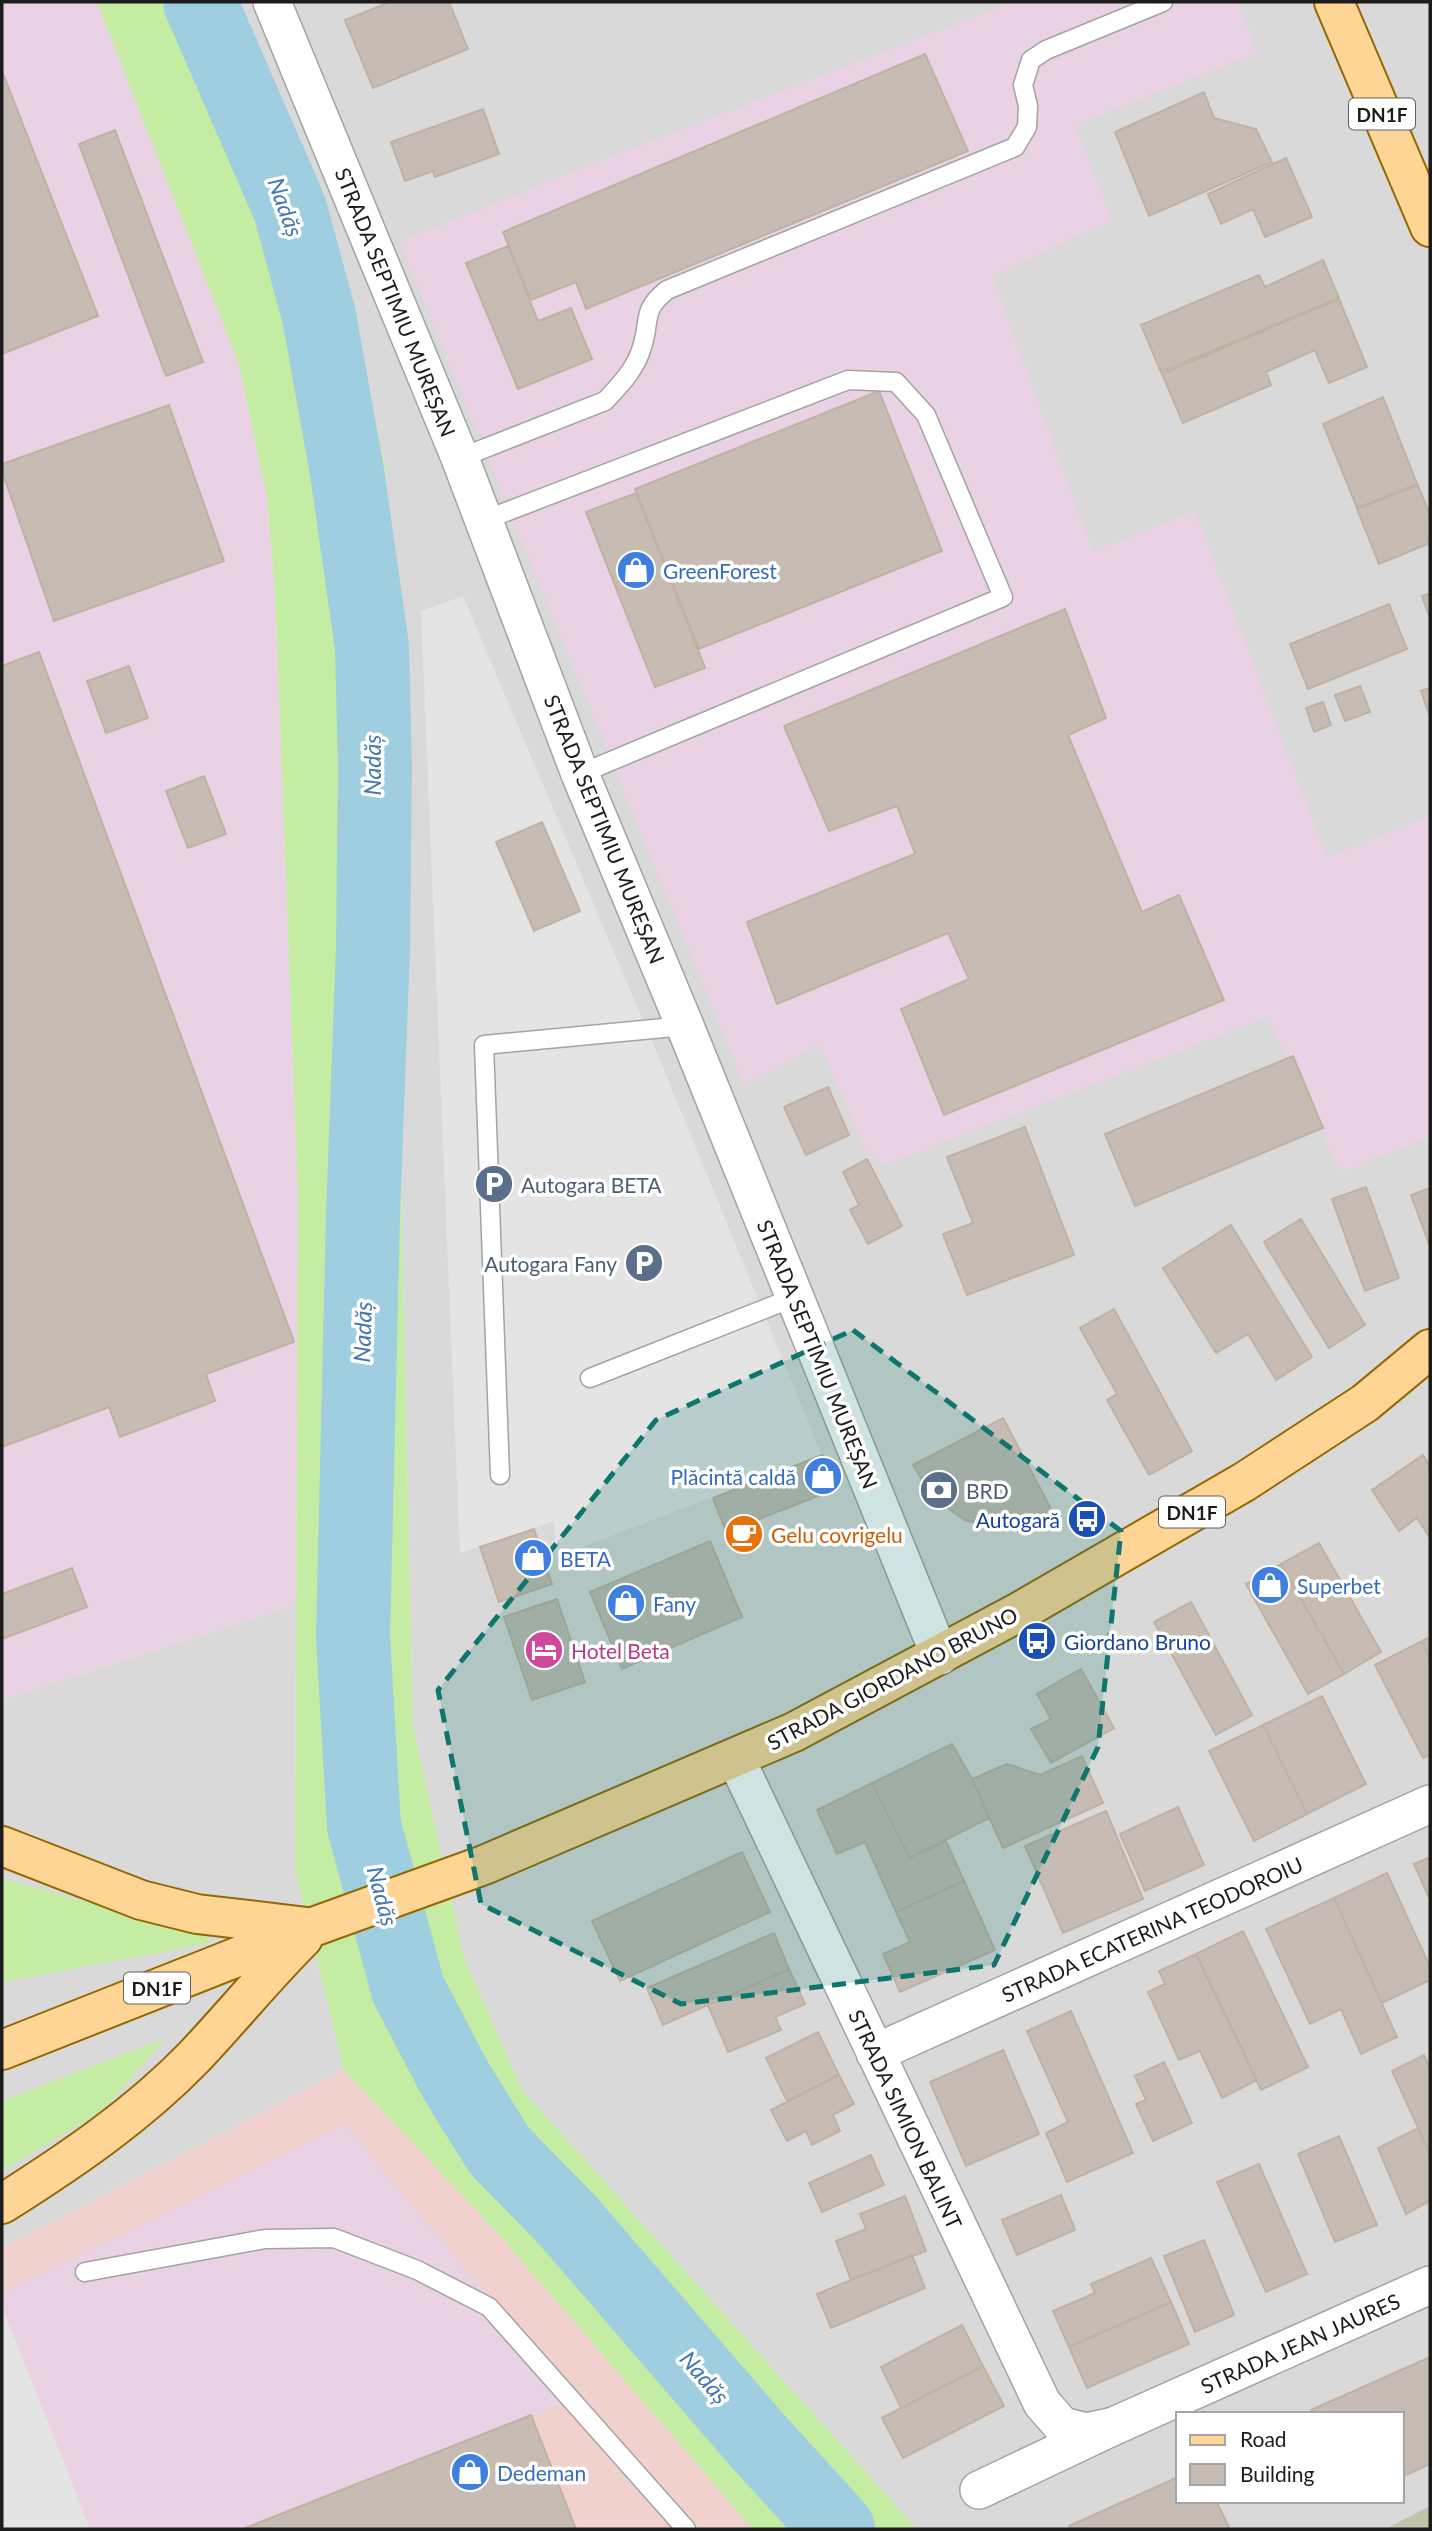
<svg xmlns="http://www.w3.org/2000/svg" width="1432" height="2531" viewBox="0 0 1432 2531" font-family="Lato,sans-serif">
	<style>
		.residential { fill: #dad9d9; fill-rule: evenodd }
		.commercial { fill: #f1d1ce }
		.industrial { fill: #e8d2e3 }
		.construction { fill: #c2c3ac }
		.grass { fill: #c4eca2 }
		.parking { fill: #e4e4e4 }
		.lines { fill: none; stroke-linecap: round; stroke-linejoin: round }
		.river { stroke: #9ecedf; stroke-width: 74 }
		.building { fill: #c6bcb4; stroke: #c1b1a2; stroke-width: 2 }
		.service-casing { stroke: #a3a3a3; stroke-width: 21 }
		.minor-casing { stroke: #a3a3a3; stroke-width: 40 }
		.primary-casing { stroke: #946800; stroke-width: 42 }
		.service { stroke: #fff; stroke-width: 18 }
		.minor { stroke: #fff; stroke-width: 37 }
		.primary { stroke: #ffd595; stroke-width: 38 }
		.marked { fill: #0f766e; fill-opacity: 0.2; stroke: #0f766e; stroke-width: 5; stroke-dasharray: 14 9; stroke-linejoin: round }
		.labels { text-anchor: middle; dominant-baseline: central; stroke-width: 7; stroke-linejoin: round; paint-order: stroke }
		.shield { fill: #fff; stroke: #606060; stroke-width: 2 }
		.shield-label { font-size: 19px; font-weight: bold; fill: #1c1c1c }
		.street-label { font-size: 21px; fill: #1c1c1c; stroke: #fff }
		.shop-label { font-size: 21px; fill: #366cbe; stroke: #fff; text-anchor: start }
		.service-label { font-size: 21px; fill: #4e5e75; stroke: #fff; text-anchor: start }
		.transit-label { font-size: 21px; fill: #164399; stroke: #fff; text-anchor: end }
		.food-label { font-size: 21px; fill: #c56008; stroke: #fff; text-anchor: start }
		.hotel-label { font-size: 21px; fill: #b23c85; stroke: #fff; text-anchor: start }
		.water-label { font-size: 23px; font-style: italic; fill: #4376b1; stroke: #fff }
	</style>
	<rect width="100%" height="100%" fill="#eeeae1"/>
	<path class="residential" d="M 234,2 L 1430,2 L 1430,2506 L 1385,2529 L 917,2529 L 522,2090 L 464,1958 L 413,1727 L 385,465 L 345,278 ZM 1178,2414 L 1402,2414 L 1402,2501 L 1178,2501 Z
		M 296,1604 L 295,1870 L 344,2070 L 2,2248 L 2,1700 Z"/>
	<path class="commercial" d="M 344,2070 L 501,2237 L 753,2529 L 2,2529 L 2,2248 Z"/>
	<path class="industrial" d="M 2,2 L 97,2 L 239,364 L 267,498 L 275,591 L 298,1194 L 296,1604 L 2,1700 Z
		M 1014,2 L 1238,2 L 1257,53 L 1075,125 L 1112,220 L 992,276 L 1093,552 L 1195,511 L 1327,857 L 1430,816 L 1430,1137 L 1340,1172 L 1268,1017 L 884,1165 L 863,1145 L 820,1044 L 744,1085 L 399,242 L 607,158 Z
		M 344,2124 L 575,2399 L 243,2529 L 90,2529 L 2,2306 L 2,2293 Z"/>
	<path class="construction" d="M 1430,2506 L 1430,2529 L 1385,2529 L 1387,2528 Z"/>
	<path class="grass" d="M 97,2 L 234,2 L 345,278 L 385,465 L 413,1727 L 464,1958 L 522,2090 L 917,2529 L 753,2529 L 501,2237 L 344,2070 L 295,1870 L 298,1194 L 275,591 L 267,498 L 239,364 Z
		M 2,1878 L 111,1909 L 207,1930 L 210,1943 L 2,1982 Z
		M 166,2038 L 102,2111 L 2,2171 L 2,2101 Z"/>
	<path class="parking" d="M 463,596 L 664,1070 L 822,1455 L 556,1557 L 554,1521 L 460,1553 L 421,611 Z
		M 2,2306 L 90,2529 L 2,2529 Z"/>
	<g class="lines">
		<path class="river" d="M 200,2 L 290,209 L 319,316 L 347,472 L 372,647 L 375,767 L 373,948 L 363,1216 L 353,1637 L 364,1826 L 408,1989 L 456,2081 L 499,2150 L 568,2221 L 757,2440 L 838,2529"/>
	</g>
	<path class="building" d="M 390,2 L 449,2 L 468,49 L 373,88 L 345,20 Z
		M 925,54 L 968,151 L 586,309 L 576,282 L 531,300 L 503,232 Z
		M 2,71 L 98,316 L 2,354 Z
		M 1204,92 L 1214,118 L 1256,129 L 1272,162 L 1149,216 L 1115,132 Z
		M 483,109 L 499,154 L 435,177 L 433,171 L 405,181 L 391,142 Z
		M 115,130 L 203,362 L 166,376 L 79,144 Z
		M 1286,158 L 1312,217 L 1265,237 L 1253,209 L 1221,224 L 1208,194 Z
		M 508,246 L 538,321 L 571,308 L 592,359 L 518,389 L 466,263 Z
		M 1323,260 L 1339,298 L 1161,372 L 1141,325 L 1259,275 L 1265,287 Z
		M 1339,299 L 1367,367 L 1329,383 L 1315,350 L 1266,372 L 1271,385 L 1183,423 L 1162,374 Z
		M 879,391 L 942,551 L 699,649 L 635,489 Z
		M 1383,397 L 1417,484 L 1357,508 L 1323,424 Z
		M 169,405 L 224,561 L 54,621 L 2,471 L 2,464 Z
		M 1418,485 L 1430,515 L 1430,543 L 1379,564 L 1357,509 Z
		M 636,493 L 705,668 L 655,687 L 586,512 Z
		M 1430,593 L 1430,618 L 1422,596 Z
		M 1389,604 L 1407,649 L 1308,689 L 1290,644 Z
		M 1065,609 L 1106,718 L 1068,735 L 1142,912 L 1179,895 L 1224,1000 L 944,1115 L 901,1009 L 969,979 L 948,933 L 777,1004 L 747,922 L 915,854 L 897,806 L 829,831 L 784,726 Z
		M 39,652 L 294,1342 L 206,1374 L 215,1401 L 120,1437 L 109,1407 L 2,1447 L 2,666 Z
		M 129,666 L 148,718 L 106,733 L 87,681 Z
		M 1360,686 L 1370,712 L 1345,721 L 1335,695 Z
		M 1430,688 L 1430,717 L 1421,691 Z
		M 1323,702 L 1331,725 L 1314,732 L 1306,708 Z
		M 204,776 L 226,834 L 188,848 L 166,791 Z
		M 542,822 L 580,911 L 534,931 L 496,842 Z
		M 1293,1056 L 1323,1128 L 1135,1206 L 1105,1134 Z
		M 828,1087 L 849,1135 L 806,1155 L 784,1107 Z
		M 1025,1127 L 1074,1255 L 967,1295 L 943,1234 L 973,1223 L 947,1157 Z
		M 867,1159 L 902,1226 L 868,1244 L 850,1210 L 859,1205 L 843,1172 Z
		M 1366,1187 L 1399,1278 L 1365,1291 L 1332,1199 Z
		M 1430,1188 L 1430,1247 L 1411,1195 Z
		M 1301,1219 L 1365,1325 L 1329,1348 L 1264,1242 Z
		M 1231,1225 L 1312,1357 L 1276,1380 L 1248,1334 L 1216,1353 L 1163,1268 Z
		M 1114,1309 L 1192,1451 L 1149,1475 L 1107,1400 L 1117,1394 L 1080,1328 Z
		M 1003,1418 L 1059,1524 L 1041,1530 L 1003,1530 L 965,1520 L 946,1507 L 927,1488 L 913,1465 Z
		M 822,1455 L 836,1489 L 726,1532 L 713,1498 Z
		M 1423,1455 L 1430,1466 L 1430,1538 L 1417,1518 L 1399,1531 L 1372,1490 Z
		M 534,1529 L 552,1584 L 499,1602 L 480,1547 Z
		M 710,1541 L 742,1617 L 622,1669 L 590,1592 Z
		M 1319,1543 L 1381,1652 L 1344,1674 L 1281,1564 Z
		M 1281,1564 L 1344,1674 L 1308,1694 L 1246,1584 Z
		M 72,1568 L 87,1607 L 2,1639 L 2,1594 Z
		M 557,1599 L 585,1682 L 532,1700 L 504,1617 Z
		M 1191,1602 L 1252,1715 L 1216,1735 L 1154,1622 Z
		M 1430,1637 L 1430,1659 L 1422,1641 Z
		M 1422,1641 L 1430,1659 L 1430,1755 L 1423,1758 L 1375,1665 Z
		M 1081,1669 L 1114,1728 L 1051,1763 L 1031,1729 L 1051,1719 L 1037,1694 Z
		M 1322,1696 L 1366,1784 L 1307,1814 L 1263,1725 Z
		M 1263,1725 L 1307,1814 L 1254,1841 L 1209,1751 Z
		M 952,1744 L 972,1779 L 989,1818 L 910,1858 L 872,1783 Z
		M 1082,1756 L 1103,1803 L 1003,1848 L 972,1779 L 1007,1764 L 1040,1775 Z
		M 872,1783 L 910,1858 L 946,1841 L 964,1881 L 896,1912 L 865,1842 L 837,1854 L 817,1810 Z
		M 1178,1807 L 1204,1865 L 1145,1891 L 1120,1834 Z
		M 1106,1811 L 1143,1899 L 1063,1933 L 1025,1846 Z
		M 742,1852 L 770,1912 L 620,1981 L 592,1921 Z
		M 1430,1857 L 1430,1900 L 1414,1864 Z
		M 1387,1873 L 1430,1967 L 1430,1980 L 1382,2003 L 1334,1898 Z
		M 964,1881 L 995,1950 L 900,1992 L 883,1954 L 910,1942 L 896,1912 Z
		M 1334,1898 L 1397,2037 L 1361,2054 L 1341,2009 L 1310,2024 L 1266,1929 Z
		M 1243,1931 L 1308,2067 L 1261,2090 L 1196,1954 Z
		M 774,1933 L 789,1969 L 663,2025 L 647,1988 Z
		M 1196,1954 L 1257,2080 L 1222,2098 L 1200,2051 L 1179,2060 L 1148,1992 L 1165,1984 L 1159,1971 Z
		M 789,1969 L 805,2004 L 775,2017 L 781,2030 L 728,2052 L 708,2005 Z
		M 1071,2011 L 1133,2153 L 1067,2182 L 1046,2133 L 1068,2122 L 1027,2031 Z
		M 818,2032 L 839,2075 L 787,2101 L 766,2058 Z
		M 1003,2050 L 1039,2134 L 966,2166 L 930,2082 Z
		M 1424,2055 L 1430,2069 L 1430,2154 L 1392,2071 Z
		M 1164,2062 L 1192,2123 L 1153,2141 L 1136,2104 L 1146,2100 L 1135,2076 Z
		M 839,2075 L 854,2104 L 833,2115 L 840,2131 L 812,2145 L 806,2131 L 787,2141 L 771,2110 Z
		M 1418,2128 L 1430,2154 L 1430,2201 L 1406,2214 L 1378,2148 Z
		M 1339,2136 L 1377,2225 L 1335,2242 L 1298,2154 Z
		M 871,2155 L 884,2185 L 822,2212 L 809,2183 Z
		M 1259,2164 L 1307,2274 L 1266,2292 L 1217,2182 Z
		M 1061,2195 L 1075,2230 L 1017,2255 L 1002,2220 Z
		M 905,2196 L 926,2251 L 851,2280 L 836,2241 L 866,2229 L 860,2214 Z
		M 1204,2240 L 1234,2315 L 1195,2332 L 1164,2256 Z
		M 912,2255 L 925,2288 L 831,2328 L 817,2294 Z
		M 1151,2258 L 1171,2302 L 1069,2347 L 1053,2311 L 1095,2293 L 1091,2284 Z
		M 1171,2302 L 1189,2344 L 1087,2388 L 1069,2347 Z
		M 962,2325 L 983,2366 L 901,2408 L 881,2367 Z
		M 1430,2357 L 1430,2464 L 1402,2477 L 1402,2414 L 1313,2414 L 1311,2410 Z
		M 983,2366 L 1004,2406 L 903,2458 L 882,2418 Z
		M 531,2415 L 576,2529 L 243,2529 Z
		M 1178,2477 L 1178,2501 L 1216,2501 L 1230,2529 L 1071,2529 L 1069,2526 Z"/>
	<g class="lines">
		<g class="service-casing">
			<path id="service" d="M 460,458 L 605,401 C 620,385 636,369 642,347 C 651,319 641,311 667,290 L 1015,147 L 1027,127 L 1028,106 L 1023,85 L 1031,60 L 1046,50 L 1163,2
				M 485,520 L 848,380 L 896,382 L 926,415 L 1003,597 L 580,774
				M 590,1378 L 795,1297
				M 500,1475 L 484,1045 L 685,1026
				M 85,2272 L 265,2239 L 334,2238 L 417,2270 L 489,2307 L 686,2529"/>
		</g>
		<g class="minor-casing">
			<path id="minor" d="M 272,2 L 460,458 L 580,774 L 685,1026 L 940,1656
				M 736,1759 L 1042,2403 L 1062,2426 L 1086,2432 L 1114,2426
				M 875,2053 L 1430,1804
				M 979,2490 L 1114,2426 L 1430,2285"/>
		</g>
		<g class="primary-casing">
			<path id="primary" d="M 1334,2 L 1430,227
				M 2,1846 L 141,1900 L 197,1914 L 307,1927
				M 2,2050 L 313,1927 L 484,1865 L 794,1732 L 1019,1612 L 1244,1482 L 1365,1403 L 1430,1349
				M 2,2204 C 70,2161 138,2115 194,2057 C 231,2018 265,1976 303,1938"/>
		</g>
		<use href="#service" class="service"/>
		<use href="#minor" class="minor"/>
		<use href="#primary" class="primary"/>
	</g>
	<path class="marked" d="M 853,1330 L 1121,1531 L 1098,1747 L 994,1965 L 681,2004 L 481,1904 L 438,1690 L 656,1420 Z"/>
	<defs>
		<g id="shop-disc" transform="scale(2.0125)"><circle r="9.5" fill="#3f7fe0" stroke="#fff"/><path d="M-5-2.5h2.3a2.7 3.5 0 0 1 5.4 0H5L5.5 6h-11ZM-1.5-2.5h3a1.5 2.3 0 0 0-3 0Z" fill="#fff"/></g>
		<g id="parking-disc" transform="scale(2.0125)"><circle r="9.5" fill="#5c6f8a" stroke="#fff"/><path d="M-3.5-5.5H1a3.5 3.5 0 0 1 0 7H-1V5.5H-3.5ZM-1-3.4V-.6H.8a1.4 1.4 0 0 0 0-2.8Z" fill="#fff"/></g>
		<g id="bank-disc" transform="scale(2.0125)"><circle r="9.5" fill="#5c6f8a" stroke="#fff"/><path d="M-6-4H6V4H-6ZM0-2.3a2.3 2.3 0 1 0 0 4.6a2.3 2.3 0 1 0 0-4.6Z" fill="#fff"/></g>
		<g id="bus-disc" transform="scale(2.0125)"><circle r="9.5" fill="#1a4fb4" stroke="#fff"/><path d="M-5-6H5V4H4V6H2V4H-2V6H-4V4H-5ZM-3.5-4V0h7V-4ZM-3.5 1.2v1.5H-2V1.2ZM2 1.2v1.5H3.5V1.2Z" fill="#fff"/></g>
		<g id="cafe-disc" transform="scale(2.0125)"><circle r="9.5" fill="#e8710a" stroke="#fff"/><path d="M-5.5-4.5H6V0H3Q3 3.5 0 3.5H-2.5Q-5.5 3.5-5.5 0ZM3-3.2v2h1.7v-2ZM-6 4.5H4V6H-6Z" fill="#fff"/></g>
		<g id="hotel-disc" transform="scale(2.0125)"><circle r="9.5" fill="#d1479c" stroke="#fff"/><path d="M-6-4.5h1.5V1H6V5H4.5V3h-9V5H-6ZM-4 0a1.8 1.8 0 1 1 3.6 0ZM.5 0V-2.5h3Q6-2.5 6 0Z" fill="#fff"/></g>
	</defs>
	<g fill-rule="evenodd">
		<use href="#shop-disc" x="636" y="570"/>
		<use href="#parking-disc" x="494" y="1184"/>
		<use href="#parking-disc" x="644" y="1263"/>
		<use href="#shop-disc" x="823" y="1476"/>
		<use href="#bank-disc" x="939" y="1490"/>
		<use href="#bus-disc" x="1087" y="1519"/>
		<use href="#cafe-disc" x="744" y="1534"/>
		<use href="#shop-disc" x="533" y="1558"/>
		<use href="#shop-disc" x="1270" y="1585"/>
		<use href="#shop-disc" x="626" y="1603"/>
		<use href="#bus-disc" x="1037" y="1641"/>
		<use href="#hotel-disc" x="544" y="1650"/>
		<use href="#shop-disc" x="470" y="2472"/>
	</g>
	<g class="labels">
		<g class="shield">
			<rect x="1349" y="98.5" width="66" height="31" rx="5"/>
			<rect x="1159" y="1496.5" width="66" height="31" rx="5"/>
			<rect x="124" y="1972.5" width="66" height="31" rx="5"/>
		</g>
		<g class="shield-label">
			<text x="1382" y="114">DN1F</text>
			<text x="1192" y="1512">DN1F</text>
			<text x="157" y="1988">DN1F</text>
		</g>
		<g class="street-label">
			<text transform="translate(396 302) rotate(68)">STRADA SEPTIMIU MUREȘAN</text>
			<text transform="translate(605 829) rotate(68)">STRADA SEPTIMIU MUREȘAN</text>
			<text transform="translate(818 1354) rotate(68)">STRADA SEPTIMIU MUREȘAN</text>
			<text transform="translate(892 1678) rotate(-28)">STRADA GIORDANO BRUNO</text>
			<text transform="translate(1152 1929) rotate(-24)">STRADA ECATERINA TEODOROIU</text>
			<text transform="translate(906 2119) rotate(65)">STRADA SIMION BALINT</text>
			<text transform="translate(1300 2343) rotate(-24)">STRADA JEAN JAURES</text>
		</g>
		<g class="shop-label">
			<text x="663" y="570">GreenForest</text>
			<text x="796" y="1476" text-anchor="end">Plăcintă caldă</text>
			<text x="560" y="1558">BETA</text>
			<text x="1297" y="1585">Superbet</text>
			<text x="653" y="1603">Fany</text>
			<text x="497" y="2472">Dedeman</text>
		</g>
		<g class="service-label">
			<text x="521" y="1184">Autogara BETA</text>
			<text x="617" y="1263" text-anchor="end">Autogara Fany</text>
			<text x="966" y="1490">BRD</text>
		</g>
		<g class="transit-label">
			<text x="1060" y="1519">Autogară</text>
			<text x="1064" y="1641" text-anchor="start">Giordano Bruno</text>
		</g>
		<g class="food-label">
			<text x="771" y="1534">Gelu covrigelu</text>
		</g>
		<g class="hotel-label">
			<text x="571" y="1650">Hotel Beta</text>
		</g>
		<g class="water-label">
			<text transform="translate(286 207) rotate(70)">Nadăș</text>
			<text transform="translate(372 765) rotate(-90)">Nadăș</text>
			<text transform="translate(362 1332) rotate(-88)">Nadăș</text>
			<text transform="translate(383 1896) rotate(75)">Nadăș</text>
			<text transform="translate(705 2377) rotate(49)">Nadăș</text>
		</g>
	</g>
	<rect width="1432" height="2531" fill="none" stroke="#1c1c1c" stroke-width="7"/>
	<rect x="1176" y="2412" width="228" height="91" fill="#ffffff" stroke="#a4a4a4" stroke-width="2"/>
	<rect x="1190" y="2435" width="35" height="10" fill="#ffd595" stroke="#a4a4a4" stroke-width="2"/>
	<text x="1240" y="2447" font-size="21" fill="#1c1c1c">Road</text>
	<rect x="1190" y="2464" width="35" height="21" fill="#c6bcb4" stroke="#a4a4a4" stroke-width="2"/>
	<text x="1240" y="2482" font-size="21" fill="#1c1c1c">Building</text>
</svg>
